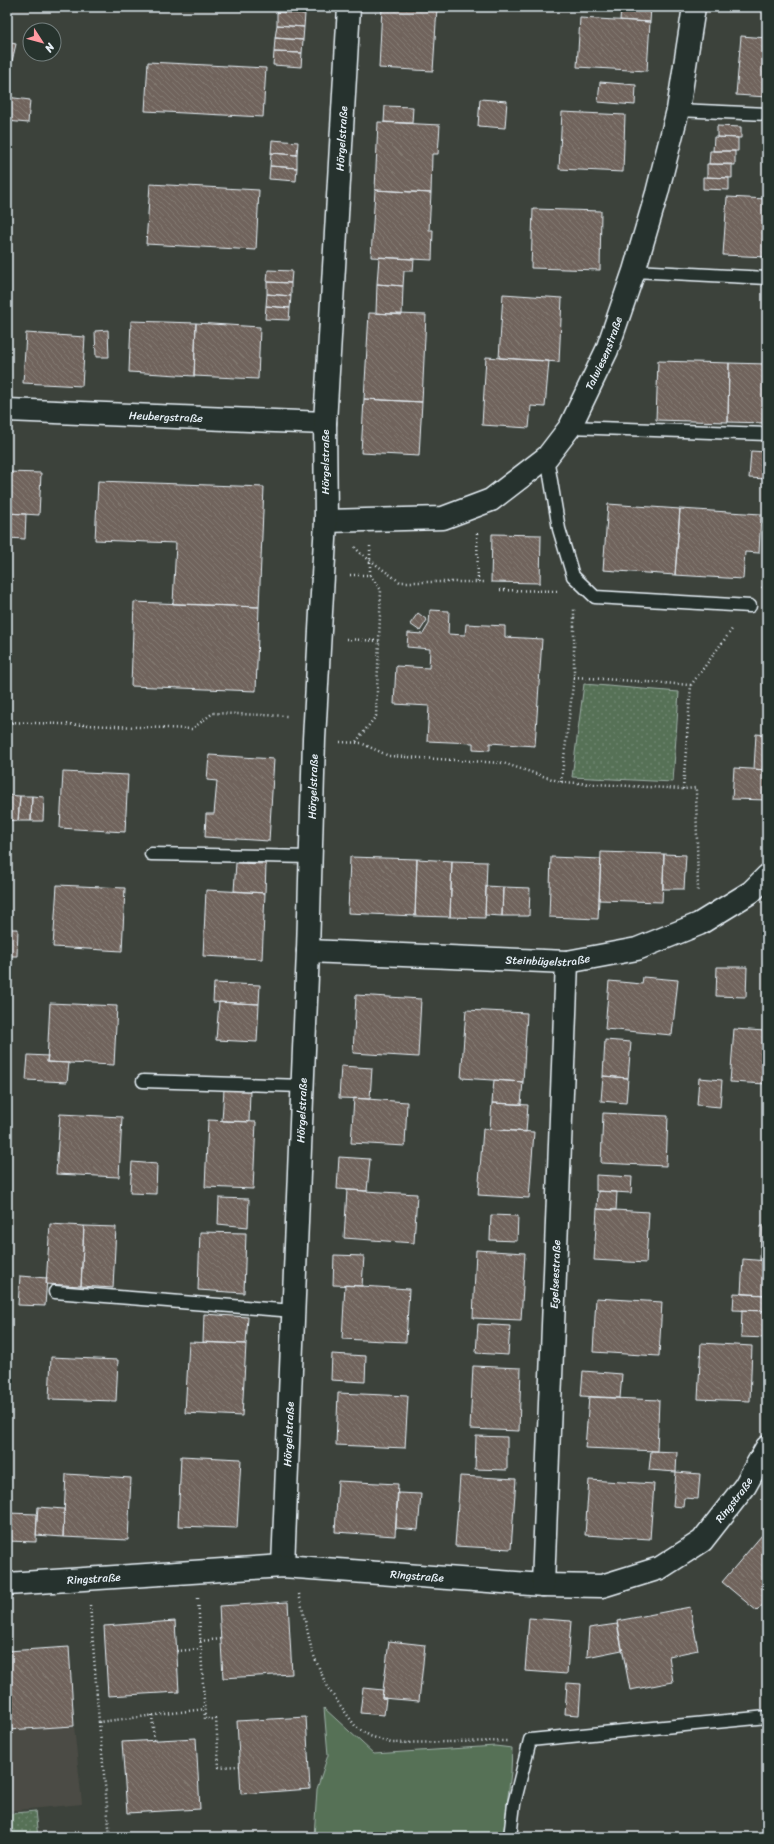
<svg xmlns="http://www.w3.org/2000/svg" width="774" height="1844" viewBox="0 0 774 1844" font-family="Sriracha,sans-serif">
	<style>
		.built { fill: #4c4c45 }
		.grass { fill: #567157; stroke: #9fb1a8 }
		.park { fill: url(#park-dots); stroke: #9fb1a8 }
		.building { fill: url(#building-back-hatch); stroke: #e8f1f8 }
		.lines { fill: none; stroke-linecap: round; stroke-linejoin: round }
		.service-casing { stroke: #e8f1f8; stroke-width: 15 }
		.minor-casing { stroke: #e8f1f8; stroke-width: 25 }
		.path { stroke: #e8f1f8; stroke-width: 2.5; stroke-dasharray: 1 3; stroke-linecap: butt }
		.service { stroke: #26332d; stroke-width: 12 }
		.minor { stroke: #26332d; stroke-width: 22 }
		.labels { text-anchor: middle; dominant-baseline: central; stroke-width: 3; stroke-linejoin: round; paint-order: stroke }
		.street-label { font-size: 11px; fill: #e8f1f8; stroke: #26332d }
	</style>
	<defs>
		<pattern id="park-dots" width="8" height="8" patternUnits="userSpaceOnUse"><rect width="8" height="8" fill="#567157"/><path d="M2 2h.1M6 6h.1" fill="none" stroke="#6e8670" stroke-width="1.8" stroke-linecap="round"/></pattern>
		<pattern id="building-back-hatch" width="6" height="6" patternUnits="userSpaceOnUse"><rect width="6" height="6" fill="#70645b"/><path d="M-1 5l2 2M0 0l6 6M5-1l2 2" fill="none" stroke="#847b73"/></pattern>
	</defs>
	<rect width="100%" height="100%" fill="#3c423b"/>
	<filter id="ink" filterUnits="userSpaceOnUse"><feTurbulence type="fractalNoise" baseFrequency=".025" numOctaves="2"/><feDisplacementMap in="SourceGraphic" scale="8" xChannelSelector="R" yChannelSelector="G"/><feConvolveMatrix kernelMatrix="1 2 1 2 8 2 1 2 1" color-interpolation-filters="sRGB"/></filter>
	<g filter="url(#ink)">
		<path class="built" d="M 69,1647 L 74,1726 L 82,1804 L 7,1811 L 7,1651 Z"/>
		<path class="grass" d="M 324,1708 L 374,1754 L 495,1746 L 512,1748 L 511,1772 L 503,1837 L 314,1837 L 317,1789 L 328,1755 Z"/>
		<path class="park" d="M 584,684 L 679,692 L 673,782 L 572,777 Z
			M 35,1811 L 38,1837 L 7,1837 L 7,1814 Z"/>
		<path class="building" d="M 382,7 L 437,7 L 433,71 L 379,68 Z
			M 621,7 L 651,7 L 650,22 L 620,20 Z
			M 277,12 L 305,14 L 304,27 L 277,25 Z
			M 580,18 L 650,22 L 647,71 L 577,67 Z
			M 277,25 L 304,27 L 303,40 L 275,38 Z
			M 741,36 L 767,38 L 767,97 L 736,95 Z
			M 275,38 L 303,40 L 302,53 L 274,52 Z
			M 7,42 L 16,44 L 9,74 L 7,74 Z
			M 274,52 L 302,53 L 301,67 L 273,65 Z
			M 148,62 L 266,68 L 263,117 L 145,111 Z
			M 600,82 L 636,85 L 635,105 L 598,102 Z
			M 7,97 L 30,100 L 28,123 L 7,121 Z
			M 480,99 L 507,101 L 505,128 L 478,126 Z
			M 385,106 L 413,107 L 412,123 L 384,122 Z
			M 562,112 L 625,115 L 623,172 L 559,169 Z
			M 378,122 L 440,125 L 438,154 L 432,154 L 431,193 L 375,190 Z
			M 717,126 L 741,127 L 741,138 L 717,137 Z
			M 714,137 L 738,138 L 738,151 L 713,151 Z
			M 272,140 L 298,142 L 297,155 L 271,153 Z
			M 710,151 L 735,151 L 735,165 L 709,164 Z
			M 271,153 L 297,155 L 297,168 L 270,166 Z
			M 707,164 L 732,164 L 732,178 L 707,177 Z
			M 270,166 L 297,168 L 296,181 L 269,179 Z
			M 703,177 L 729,178 L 729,190 L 703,189 Z
			M 150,184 L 259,190 L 256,250 L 146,244 Z
			M 375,190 L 431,193 L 429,230 L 433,230 L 432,260 L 371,257 Z
			M 727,197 L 767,199 L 767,257 L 723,255 Z
			M 533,209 L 601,211 L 600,270 L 531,268 Z
			M 379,257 L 414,259 L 413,271 L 404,271 L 403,286 L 377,284 Z
			M 268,270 L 292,271 L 291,283 L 267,282 Z
			M 267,282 L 291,283 L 291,296 L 267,294 Z
			M 377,284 L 403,286 L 402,315 L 376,313 Z
			M 267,294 L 291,296 L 290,308 L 266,306 Z
			M 503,294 L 562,298 L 559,362 L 499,358 Z
			M 266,306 L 290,308 L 289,320 L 265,319 Z
			M 369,313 L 426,315 L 422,402 L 364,399 Z
			M 131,321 L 196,323 L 194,376 L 129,372 Z
			M 196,323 L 260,327 L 258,379 L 194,376 Z
			M 108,330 L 109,357 L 96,357 L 95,331 Z
			M 26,333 L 85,337 L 82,386 L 23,383 Z
			M 486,357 L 549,361 L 545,407 L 531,406 L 529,428 L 482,425 Z
			M 658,361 L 729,363 L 728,422 L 656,420 Z
			M 729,363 L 767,364 L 767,423 L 728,422 Z
			M 364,399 L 422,402 L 419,456 L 361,453 Z
			M 751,451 L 767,452 L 767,479 L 749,478 Z
			M 7,472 L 41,473 L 39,515 L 7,513 Z
			M 98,481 L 264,487 L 259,607 L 173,604 L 176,543 L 95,540 Z
			M 608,504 L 680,509 L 675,575 L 603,570 Z
			M 680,509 L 761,514 L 759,553 L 745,552 L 743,579 L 675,575 Z
			M 7,513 L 26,514 L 25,539 L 7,538 Z
			M 492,534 L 541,535 L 540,583 L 491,582 Z
			M 134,602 L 259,607 L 256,691 L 131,686 Z
			M 430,610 L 449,611 L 448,634 L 465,635 L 466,624 L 505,626 L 505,637 L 542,639 L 535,746 L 490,743 L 490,750 L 473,749 L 473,743 L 427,741 L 429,706 L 394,704 L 396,666 L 429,668 L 430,649 L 407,647 L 408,633 L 423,634 L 429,624 Z
			M 418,613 L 427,620 L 420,631 L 410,624 Z
			M 756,734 L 767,735 L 767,770 L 754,769 Z
			M 209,755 L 274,759 L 269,841 L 205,837 L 206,814 L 214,814 L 217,781 L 207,780 Z
			M 734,768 L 767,770 L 767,800 L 732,799 Z
			M 63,772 L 128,775 L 125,832 L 60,828 Z
			M 7,795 L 20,796 L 18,821 L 7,820 Z
			M 20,796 L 32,796 L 31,821 L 18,821 Z
			M 32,796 L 44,797 L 43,821 L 31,821 Z
			M 601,852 L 664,854 L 662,902 L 599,900 Z
			M 664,854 L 686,855 L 684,889 L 663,889 Z
			M 350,857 L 417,859 L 415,916 L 348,913 Z
			M 551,857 L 601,859 L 598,919 L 549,917 Z
			M 417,859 L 452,861 L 450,917 L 415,916 Z
			M 452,861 L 487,862 L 485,918 L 450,917 Z
			M 236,863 L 266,864 L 265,893 L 234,891 Z
			M 57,885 L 125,888 L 122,951 L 53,947 Z
			M 486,886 L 503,887 L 502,916 L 485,915 Z
			M 503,887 L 530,888 L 529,916 L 502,916 Z
			M 206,890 L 265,893 L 262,959 L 203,956 Z
			M 7,929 L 18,929 L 17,956 L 7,956 Z
			M 717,967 L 747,967 L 746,997 L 716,996 Z
			M 643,977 L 678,980 L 672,1035 L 605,1029 L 609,981 L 642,984 Z
			M 214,983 L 260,985 L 259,1004 L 213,1002 Z
			M 356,995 L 421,999 L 418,1057 L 353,1053 Z
			M 219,1002 L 259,1004 L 257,1042 L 216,1040 Z
			M 50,1003 L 117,1006 L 114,1065 L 47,1062 Z
			M 466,1010 L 527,1013 L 523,1082 L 461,1078 Z
			M 765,1024 L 767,1024 L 767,1084 L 730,1082 L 734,1029 L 765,1031 Z
			M 605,1040 L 631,1042 L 628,1078 L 603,1076 Z
			M 28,1055 L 48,1056 L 47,1062 L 69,1063 L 67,1082 L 26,1080 Z
			M 341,1066 L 372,1068 L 370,1099 L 339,1098 Z
			M 603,1076 L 628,1078 L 626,1103 L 601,1101 Z
			M 699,1078 L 722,1080 L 720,1107 L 697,1105 Z
			M 494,1080 L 523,1082 L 521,1104 L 492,1103 Z
			M 224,1089 L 250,1090 L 249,1122 L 222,1121 Z
			M 354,1098 L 407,1102 L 405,1146 L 351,1143 Z
			M 492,1103 L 528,1105 L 526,1132 L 490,1129 Z
			M 603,1113 L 668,1116 L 666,1166 L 601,1163 Z
			M 60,1114 L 122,1117 L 119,1177 L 56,1174 Z
			M 208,1120 L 256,1122 L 253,1189 L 205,1187 Z
			M 483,1129 L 534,1132 L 529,1198 L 478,1195 Z
			M 339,1157 L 370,1159 L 367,1191 L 337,1189 Z
			M 132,1162 L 157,1164 L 156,1194 L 130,1193 Z
			M 596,1175 L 632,1177 L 631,1193 L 596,1191 Z
			M 347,1190 L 417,1194 L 414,1243 L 344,1238 Z
			M 598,1191 L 617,1192 L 616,1210 L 597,1209 Z
			M 219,1198 L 249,1199 L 248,1227 L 218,1224 Z
			M 597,1209 L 649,1212 L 646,1263 L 594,1260 Z
			M 491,1215 L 518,1216 L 517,1241 L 490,1240 Z
			M 50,1224 L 84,1226 L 81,1286 L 46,1284 Z
			M 84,1226 L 116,1227 L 113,1288 L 81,1286 Z
			M 761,1226 L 767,1226 L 767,1261 L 760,1260 Z
			M 200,1232 L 246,1233 L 244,1293 L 198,1290 Z
			M 476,1250 L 525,1253 L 521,1320 L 473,1318 Z
			M 334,1255 L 364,1256 L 362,1286 L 333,1285 Z
			M 743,1259 L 767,1261 L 767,1295 L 741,1294 Z
			M 20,1276 L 47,1278 L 45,1306 L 18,1305 Z
			M 345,1285 L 409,1289 L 406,1342 L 342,1339 Z
			M 734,1293 L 767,1295 L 767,1311 L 733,1310 Z
			M 596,1298 L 662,1302 L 659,1356 L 593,1352 Z
			M 742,1310 L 767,1311 L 767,1338 L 741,1337 Z
			M 204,1314 L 248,1317 L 246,1344 L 203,1342 Z
			M 478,1324 L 510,1326 L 508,1355 L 476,1353 Z
			M 189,1342 L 246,1344 L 242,1416 L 185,1413 Z
			M 701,1343 L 752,1346 L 750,1401 L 698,1399 Z
			M 332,1354 L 366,1356 L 365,1382 L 331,1380 Z
			M 51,1357 L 118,1360 L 116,1401 L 49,1399 Z
			M 473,1366 L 521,1368 L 519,1431 L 470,1429 Z
			M 583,1371 L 622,1374 L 620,1398 L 581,1396 Z
			M 338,1393 L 408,1396 L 405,1448 L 336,1445 Z
			M 589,1397 L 659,1400 L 657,1451 L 585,1448 Z
			M 476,1436 L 507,1437 L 507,1470 L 475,1469 Z
			M 651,1451 L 677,1452 L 676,1472 L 649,1470 Z
			M 181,1456 L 241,1459 L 237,1528 L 178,1526 Z
			M 676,1472 L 700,1474 L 698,1499 L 684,1498 L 683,1507 L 673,1506 Z
			M 66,1474 L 131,1478 L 128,1540 L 63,1537 Z
			M 460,1476 L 516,1479 L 511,1549 L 455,1546 Z
			M 589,1480 L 654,1484 L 650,1539 L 585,1535 Z
			M 338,1481 L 398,1484 L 395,1536 L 335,1532 Z
			M 398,1493 L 421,1494 L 418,1530 L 396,1528 Z
			M 38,1507 L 64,1509 L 63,1537 L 36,1535 Z
			M 8,1513 L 37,1514 L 36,1542 L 7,1541 Z
			M 762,1535 L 767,1539 L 767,1600 L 757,1611 L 722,1582 Z
			M 288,1602 L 292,1674 L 223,1678 L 219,1606 Z
			M 690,1607 L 698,1650 L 669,1656 L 673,1682 L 630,1690 L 617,1621 Z
			M 529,1618 L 571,1621 L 567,1674 L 525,1671 Z
			M 175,1621 L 179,1692 L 108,1696 L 104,1626 Z
			M 617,1624 L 622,1650 L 587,1657 L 589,1628 Z
			M 389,1641 L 425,1645 L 419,1701 L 382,1698 Z
			M 69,1647 L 74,1726 L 7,1730 L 7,1651 Z
			M 567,1683 L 581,1684 L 579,1715 L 565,1714 Z
			M 363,1688 L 383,1690 L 382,1698 L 386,1698 L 384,1715 L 360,1713 Z
			M 306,1717 L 310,1789 L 241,1794 L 237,1721 Z
			M 196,1738 L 200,1809 L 127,1813 L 122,1742 Z"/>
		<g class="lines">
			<g class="service-casing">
				<path id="service" d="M 678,110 L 767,114
					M 634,271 L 767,278
					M 570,427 L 767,434
					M 547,457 L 559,529 L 573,576 L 595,597 L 750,606
					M 151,854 L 310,857
					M 143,1081 L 302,1086
					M 55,1292 L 294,1311
					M 510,1837 L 514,1804 L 530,1740 L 767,1717"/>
			</g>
			<g class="minor-casing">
				<g id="minor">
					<path id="s1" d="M 7,410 L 325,423"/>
					<path id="s2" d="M 326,521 L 443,518 L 491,500 L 547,457 L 570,427 L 607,350 L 634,271 L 657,193 L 678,110 L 694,7"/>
					<path id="s3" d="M 308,951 L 567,962 L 637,949 L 699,924 L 751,892 L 767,876"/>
					<path id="s4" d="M 283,1566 L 308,951 L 314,739 L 326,521 L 325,423 L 349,7"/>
					<path id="s5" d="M 7,1584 L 283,1566 L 543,1585 L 602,1586 L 660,1568 L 702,1541 L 745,1486 L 767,1447"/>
					<path id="s6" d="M 543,1585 L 567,962"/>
				</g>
			</g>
			<path class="path" d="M 477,533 L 478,582
				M 370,546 L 370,575
				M 355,547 L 360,553 L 400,582 L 484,582
				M 350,575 L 370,575 L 381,590 L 376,716 L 356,742
				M 762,588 L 767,580
				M 500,590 L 557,591
				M 346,639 L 379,641
				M 574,677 L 691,685
				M 7,722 L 192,729 L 213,713 L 288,716
				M 340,742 L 361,743 L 389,756 L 503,763 L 561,782 L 683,789 L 696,788 L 698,892
				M 561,782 L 574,677 L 574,607
				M 683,789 L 691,685 L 733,628
				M 299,1594 L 312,1651 L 327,1687 L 356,1727 L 370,1736 L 391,1743 L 508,1741
				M 198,1598 L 205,1719 L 216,1719 L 219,1767 L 239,1766
				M 90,1605 L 99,1722 L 205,1709
				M 200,1641 L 221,1639
				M 177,1651 L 200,1649
				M 152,1715 L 154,1740
				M 99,1722 L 110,1837"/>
			<use href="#service" class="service"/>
			<use href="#minor" class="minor"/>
		</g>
	</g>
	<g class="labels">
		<g class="street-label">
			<text stroke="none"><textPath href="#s4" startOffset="1429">Hörgelstraße</textPath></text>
			<text stroke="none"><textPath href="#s2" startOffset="358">Talwiesenstraße</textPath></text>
			<text stroke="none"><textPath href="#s1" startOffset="159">Heubergstraße</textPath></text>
			<text transform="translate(325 462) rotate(-90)">Hörgelstraße</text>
			<text stroke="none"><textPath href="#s4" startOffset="780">Hörgelstraße</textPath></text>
			<text stroke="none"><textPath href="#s3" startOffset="240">Steinbügelstraße</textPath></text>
			<text stroke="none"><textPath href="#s4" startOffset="456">Hörgelstraße</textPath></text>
			<text stroke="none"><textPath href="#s6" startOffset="311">Egelseestraße</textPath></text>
			<text stroke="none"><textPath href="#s4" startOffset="132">Hörgelstraße</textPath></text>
			<text stroke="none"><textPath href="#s5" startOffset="759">Ringstraße</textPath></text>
			<text stroke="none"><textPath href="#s5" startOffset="411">Ringstraße</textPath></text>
			<text stroke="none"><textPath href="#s5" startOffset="87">Ringstraße</textPath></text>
		</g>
	</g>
	<rect width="774" height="1844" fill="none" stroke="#26332d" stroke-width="24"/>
	<rect x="12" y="12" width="750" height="1820" fill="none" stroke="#e8f1f8" stroke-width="1.5" filter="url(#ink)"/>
	<g transform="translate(42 42) rotate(126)"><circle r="19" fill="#26332d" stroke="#747f7e"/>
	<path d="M0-3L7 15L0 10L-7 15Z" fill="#ff9aa2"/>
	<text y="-6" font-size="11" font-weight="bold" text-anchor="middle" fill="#e8f1f8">N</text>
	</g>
</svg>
